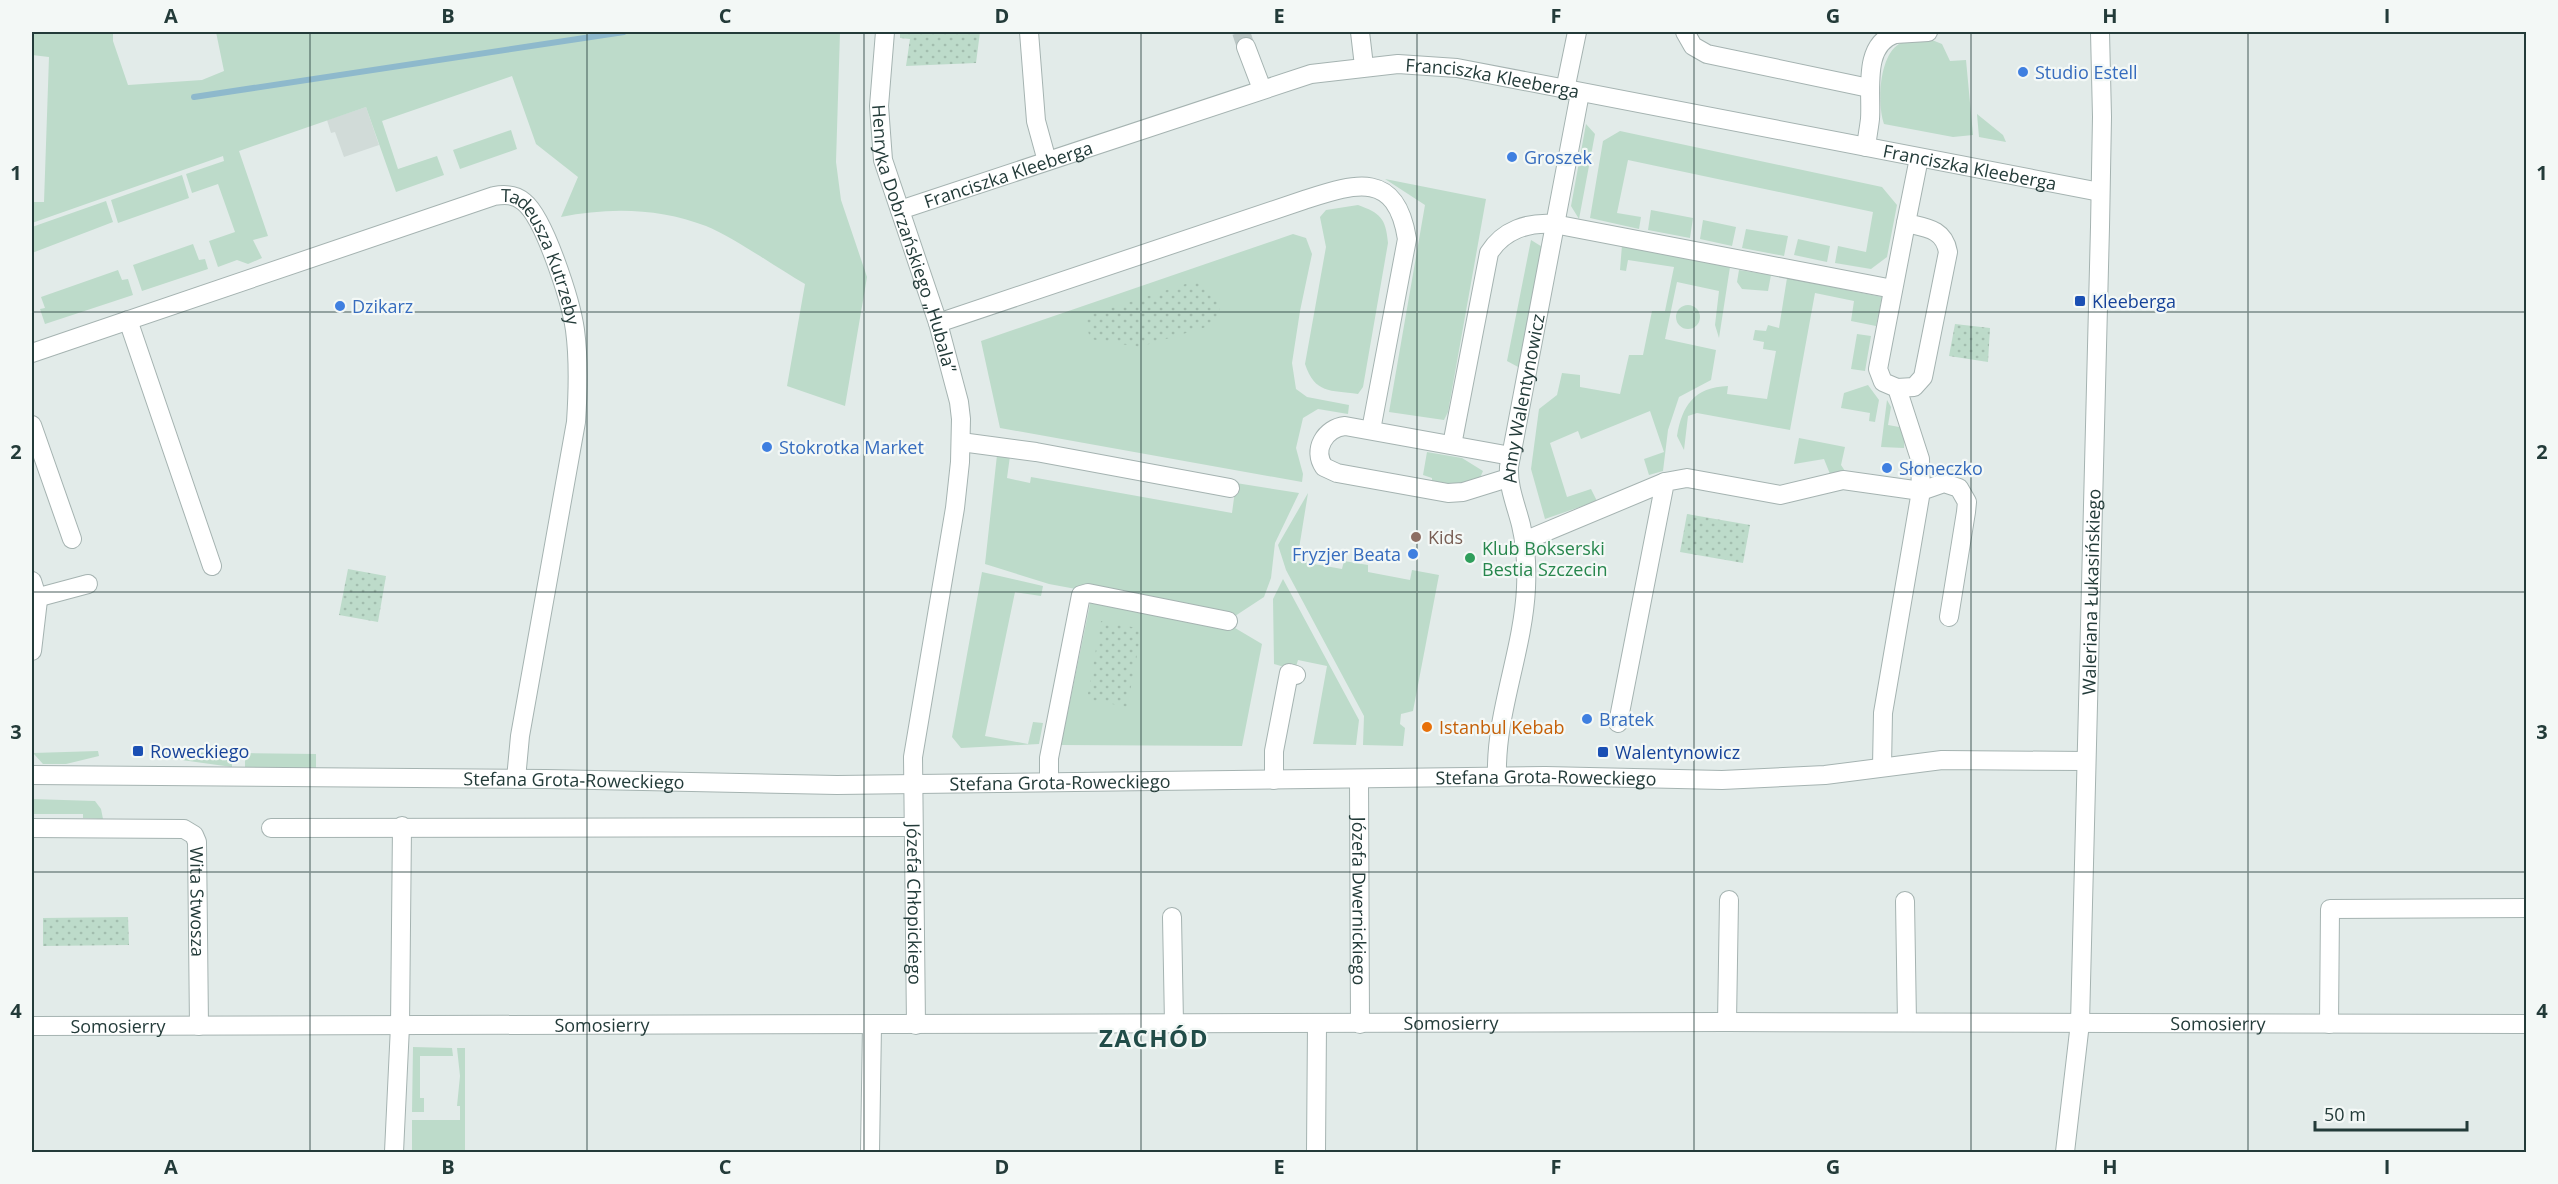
<svg xmlns="http://www.w3.org/2000/svg" width="2558" height="1184" viewBox="0 0 2558 1184" font-family="'Open Sans',sans-serif">
	<style>
		.built { fill: #d1dbd8 }
		.grass { fill: #bddbca }
		.park { fill: url(#park-dots) }
		.lines { fill: none; stroke-linecap: round; stroke-linejoin: round }
		.stream { stroke: #8eb9cc; stroke-width: 6 }
		.minor-tunnel { stroke: #bcc8c6; stroke-width: 18; stroke-dasharray: 18 9; stroke-linecap: butt }
		.minor-casing { stroke: #a5b3b1; stroke-width: 20 }
		.tertiary-casing { stroke: #a5b3b1; stroke-width: 20 }
		.minor { stroke: #fff; stroke-width: 18 }
		.tertiary { stroke: #fff; stroke-width: 18 }
		.grid { fill: none; stroke: #233b39; stroke-width: 1.5; stroke-opacity: 0.55 }
		.shop-dot { fill: #3f7fe0; stroke: #f3f8f6; stroke-width: 2 }
		.transit-dot { fill: #1a4fb4; stroke: #f3f8f6; stroke-width: 2 }
		.education-dot { fill: #8d6e63; stroke: #f3f8f6; stroke-width: 2 }
		.leisure-dot { fill: #2e9e5b; stroke: #f3f8f6; stroke-width: 2 }
		.food-dot { fill: #e8710a; stroke: #f3f8f6; stroke-width: 2 }
		.labels { text-anchor: middle; dominant-baseline: central; stroke-width: 4.5; stroke-linejoin: round; paint-order: stroke }
		.shop-label { font-size: 18px; fill: #366cbe; stroke: #f3f8f6; text-anchor: start }
		.street-label { font-size: 18px; fill: #233b39; stroke: #f3f8f6 }
		.transit-label { font-size: 18px; fill: #164399; stroke: #f3f8f6; text-anchor: start }
		.education-label { font-size: 18px; fill: #785e54; stroke: #f3f8f6; text-anchor: start }
		.leisure-label { font-size: 18px; fill: #27864d; stroke: #f3f8f6; text-anchor: start }
		.food-label { font-size: 18px; fill: #c56008; stroke: #f3f8f6; text-anchor: start }
		.district-label { font-size: 24px; font-weight: bold; letter-spacing: 1.5px; fill: #214c48; stroke: #f3f8f6 }
		.neatline { fill: none; stroke: #233b39; stroke-width: 2 }
		.grid-label { font-size: 20px; text-anchor: middle; font-weight: bold; fill: #233b39 }
	</style>
	<defs>
		<pattern id="park-dots" width="8" height="8" patternUnits="userSpaceOnUse" patternTransform="scale(1.5)"><rect width="8" height="8" fill="#bddbca"/><path d="M2 2h.1M6 6h.1" fill="none" stroke="#a2bdae" stroke-width="1.8" stroke-linecap="round"/></pattern>
	</defs>
	<rect width="100%" height="100%" fill="#e2ebe9"/>
	<path class="built" d="M 366,107 L 379,145 L 344,157 L 335,132 L 331,133 L 327,120 Z"/>
	<path class="grass" d="M 32,32 L 113,32 L 113,41 L 128,85 L 202,80 L 224,71 L 216,32 L 840,32 L 836,162 L 841,200 L 867,277 L 845,406 L 787,386 L 805,284 C 775,267 737,239 706,226 C 660,208 609,207 561,217 L 578,177 L 536,144 L 512,76 L 382,121 L 398,169 L 437,156 L 444,175 L 396,192 L 366,107 L 239,151 L 268,236 L 253,240 L 262,258 L 248,264 L 237,260 L 218,267 L 209,241 L 235,232 L 218,184 L 192,193 L 186,174 L 224,161 L 223,156 L 32,223 L 32,202 L 44,202 L 49,57 L 32,55 Z
		M 1927,38 L 1942,44 L 1950,61 L 1966,60 L 1973,135 L 1953,137 L 1884,124 C 1877,104 1879,56 1899,44 C 1907,39 1918,39 1927,38 Z
		M 1977,114 L 2003,135 L 2006,142 L 1979,137 Z
		M 1586,124 L 1595,134 L 1579,219 L 1571,206 Z
		M 511,130 L 517,149 L 460,169 L 453,150 Z
		M 1620,131 L 1882,187 L 1897,205 L 1887,257 L 1871,269 L 1835,263 L 1838,246 L 1866,252 L 1873,212 L 1628,160 L 1617,213 L 1641,217 L 1639,229 L 1590,218 L 1603,141 Z
		M 182,175 L 189,198 L 118,223 L 111,200 Z
		M 1385,179 L 1486,199 L 1448,412 L 1444,420 L 1389,412 L 1425,205 Z
		M 106,201 L 113,222 L 32,253 L 32,227 Z
		M 1358,205 C 1380,213 1386,218 1388,243 L 1363,387 L 1358,394 C 1330,390 1315,394 1305,364 L 1326,247 L 1320,217 L 1326,210 Z
		M 1651,210 L 1693,218 L 1690,238 L 1648,230 Z
		M 1703,220 L 1736,227 L 1732,246 L 1700,239 Z
		M 1746,229 L 1788,236 L 1784,256 L 1742,248 Z
		M 1293,234 L 1306,238 L 1312,254 L 1300,311 L 1292,363 L 1296,389 L 1307,397 L 1349,405 L 1348,414 L 1318,409 L 1303,418 L 1296,448 L 1303,474 L 1302,482 L 1000,428 L 981,341 Z
		M 1798,239 L 1830,246 L 1827,262 L 1794,255 Z
		M 1531,240 L 1544,248 L 1520,368 L 1507,361 Z
		M 193,244 L 199,260 L 205,259 L 208,269 L 142,291 L 133,265 Z
		M 1622,245 L 1730,267 L 1719,338 L 1715,325 L 1719,291 L 1677,282 L 1665,339 L 1716,350 L 1711,380 L 1679,397 L 1668,430 L 1663,471 L 1649,475 L 1644,459 L 1664,452 L 1650,411 L 1581,439 L 1578,431 L 1550,443 L 1567,497 L 1591,489 L 1597,501 L 1545,519 L 1531,469 L 1539,409 L 1557,395 L 1562,373 L 1580,375 L 1580,387 L 1620,394 L 1629,355 L 1643,355 L 1652,311 L 1665,311 L 1674,267 L 1628,260 L 1626,271 L 1620,270 Z
		M 118,270 L 122,280 L 128,279 L 133,295 L 45,324 L 40,309 L 45,308 L 41,297 Z
		M 1739,270 L 1771,275 L 1768,291 L 1742,289 L 1737,282 Z
		M 1787,278 L 1882,297 L 1876,326 L 1851,321 L 1854,301 L 1815,293 L 1790,430 L 1697,413 L 1688,416 L 1684,450 L 1677,436 C 1682,406 1694,387 1728,386 L 1727,394 L 1767,399 L 1776,351 L 1763,349 L 1764,342 L 1753,340 L 1755,330 L 1766,331 L 1768,325 L 1779,328 Z
		M1676 317a12 12 0 1 1 24 0a12 12 0 1 1-24 0Z
		M 1857,334 L 1871,336 L 1865,371 L 1851,369 Z
		M 1868,385 L 1879,400 L 1875,422 L 1869,421 L 1870,413 L 1841,408 L 1844,393 Z
		M 1887,400 L 1891,407 L 1888,425 L 1905,428 L 1904,448 L 1881,447 Z
		M 1799,438 L 1845,447 L 1841,465 L 1845,471 L 1830,474 L 1824,459 L 1794,464 Z
		M 1427,452 L 1462,458 L 1483,471 L 1479,480 L 1453,486 L 1432,484 L 1432,478 L 1423,475 Z
		M 997,455 L 1010,456 L 1007,478 L 1030,483 L 1031,477 L 1232,513 L 1236,483 L 1299,493 L 1275,543 L 1271,578 L 1264,597 L 1232,618 L 1049,584 L 985,564 Z
		M 1308,493 L 1297,561 L 1342,569 L 1344,561 L 1368,565 L 1368,572 L 1410,580 L 1412,570 L 1439,575 L 1413,711 L 1401,714 L 1400,724 L 1405,728 L 1403,746 L 1363,745 L 1364,716 L 1286,570 L 1278,545 Z
		M 982,572 L 1043,586 L 1041,596 L 1015,592 L 985,736 L 1028,744 L 1033,722 L 1043,723 L 1039,744 L 961,748 L 952,737 Z
		M 1283,579 L 1359,720 L 1356,745 L 1313,744 L 1327,666 L 1298,660 L 1295,670 L 1274,664 L 1273,599 Z
		M 1091,599 L 1235,628 L 1262,644 L 1242,746 L 1061,745 Z
		M 98,751 L 99,756 L 66,764 L 43,764 L 33,753 Z
		M 160,752 L 232,753 L 232,767 L 160,757 Z
		M 245,753 L 316,754 L 316,768 L 245,767 Z
		M 32,799 L 95,801 L 101,809 L 103,819 L 83,818 L 83,814 L 32,814 Z
		M 413,1047 L 452,1048 L 453,1056 L 420,1056 L 420,1098 L 424,1098 L 424,1112 L 412,1112 Z
		M 457,1048 L 465,1048 L 465,1152 L 412,1152 L 412,1120 L 460,1120 L 460,1106 L 457,1106 L 460,1076 Z"/>
	<path class="park" d="M 900,32 L 980,32 L 976,63 L 906,66 L 910,39 L 900,38 Z
		M 1198,280 L 1215,294 L 1220,310 L 1213,325 L 1139,347 L 1090,339 L 1086,322 L 1089,315 Z
		M 1955,324 L 1990,328 L 1988,362 L 1949,356 Z
		M 1687,514 L 1750,525 L 1743,563 L 1680,552 Z
		M 348,569 L 386,576 L 378,622 L 339,615 Z
		M 1101,621 L 1142,629 L 1127,707 L 1087,699 Z
		M 128,917 L 129,945 L 43,946 L 43,918 Z"/>
	<g class="lines">
		<path class="stream" d="M 194,97 L 624,32"/>
		<path class="minor-tunnel" d="M 1241,32 L 1246,47"/>
		<g class="minor-casing">
			<g id="minor">
				<path id="s1" d="M 885,32 L 879,106 L 883,160 L 938,323 L 959,402 L 961,419 L 960,462 L 955,508 L 913,757 L 916,1025"/>
				<path d="M 1029,32 L 1036,121 L 1047,161"/>
				<path d="M 1360,32 L 1364,66"/>
				<path d="M 1685,32 L 1693,46 L 1707,54 L 1869,88"/>
				<path d="M 1895,34 L 1928,32"/>
				<path d="M 1246,47 L 1262,89"/>
				<path d="M 1565,90 L 1577,32"/>
				<path d="M 1866,147 C 1867,138 1869,128 1870,119 C 1872,92 1862,45 1895,34 L 1895,32"/>
				<path id="s2" d="M 900,210 L 1311,74 L 1398,64 L 1457,68 L 2100,192"/>
				<path d="M 128,320 L 212,566"/>
				<path d="M 938,323 L 1304,200 C 1354,184 1396,169 1407,239 L 1371,430"/>
				<path id="s3" d="M 32,353 L 494,196 C 505,194 515,194 524,202 C 545,219 571,302 575,330 C 579,360 578,392 576,422 L 520,736 L 516,779"/>
				<path d="M 1897,388 L 1914,387 L 1923,377 L 1948,252 C 1944,229 1927,228 1906,223 L 1919,158"/>
				<path d="M 32,425 L 72,539"/>
				<path d="M 961,442 L 1036,452 L 1230,488"/>
				<path d="M 1452,445 L 1489,253 C 1503,230 1528,222 1554,224 L 1893,289"/>
				<path d="M 1508,478 L 1463,492 L 1448,493 L 1337,473 L 1324,467 C 1312,450 1325,428 1345,426 L 1511,456"/>
				<path d="M 1524,541 L 1665,482"/>
				<path d="M 32,581 L 38,600 L 32,651"/>
				<path d="M 32,599 L 88,584"/>
				<path d="M 1618,723 L 1665,482 L 1687,478 L 1780,495 L 1843,480 L 1921,491 L 1944,483 L 1959,488 L 1967,502 L 1966,512 L 1949,617"/>
				<path d="M 1882,767 L 1883,713 L 1921,491 L 1920,459 L 1897,388 L 1883,382 L 1878,369 L 1906,223"/>
				<path id="s4" d="M 32,775 L 546,779 L 837,785 L 1545,776 L 1722,780 L 1825,775 L 1942,760 L 2086,761"/>
				<path id="s5" d="M 1497,777 C 1495,713 1523,652 1526,588 C 1527,566 1526,546 1521,525 C 1516,505 1508,487 1509,467 L 1580,93"/>
				<path id="s6" d="M 1359,779 L 1360,1024"/>
				<path d="M 1274,780 L 1274,751 L 1289,673 L 1296,675"/>
				<path d="M 1049,782 L 1049,758 L 1081,595 L 1088,593 L 1228,621"/>
				<path id="s7" d="M 32,828 L 184,829 L 194,835 L 197,842 L 199,1026"/>
				<path d="M 271,828 L 913,827"/>
				<path d="M 1905,901 L 1907,1022"/>
				<path d="M 1172,917 L 1174,1023"/>
				<path d="M 1727,1022 L 1729,900"/>
				<path d="M 2329,1024 L 2330,909 L 2526,908"/>
				<path id="s8" d="M 32,1026 L 1727,1022 L 2526,1024"/>
				<path d="M 394,1152 L 400,1026 L 402,826"/>
				<path d="M 870,1152 L 872,1025"/>
				<path d="M 1316,1152 L 1317,1024"/>
			</g>
		</g>
		<g class="tertiary-casing">
			<g id="tertiary">
				<path id="s9" d="M 2065,1152 L 2080,1023 L 2100,227 L 2102,117 L 2100,32"/>
			</g>
		</g>
		<use href="#minor" class="minor"/>
		<use href="#tertiary" class="tertiary"/>
	</g>
	<path class="grid" d="M 310,32 L 310,1152M 587,32 L 587,1152M 864,32 L 864,1152M 1141,32 L 1141,1152M 1417,32 L 1417,1152M 1694,32 L 1694,1152M 1971,32 L 1971,1152M 2248,32 L 2248,1152M 32,312 L 2526,312M 32,592 L 2526,592M 32,872 L 2526,872"/>
	<g class="shop-dot">
		<circle cx="2023" cy="72" r="6"/>
		<circle cx="1512" cy="157" r="6"/>
		<circle cx="340" cy="306" r="6"/>
		<circle cx="767" cy="447" r="6"/>
		<circle cx="1887" cy="468" r="6"/>
		<circle cx="1413" cy="554" r="6"/>
		<circle cx="1587" cy="719" r="6"/>
	</g>
	<g class="transit-dot">
		<rect x="2074" y="295" width="12" height="12" rx="3"/>
		<rect x="132" y="745" width="12" height="12" rx="3"/>
		<rect x="1597" y="746" width="12" height="12" rx="3"/>
	</g>
	<circle class="education-dot" cx="1416" cy="537" r="6"/>
	<circle class="leisure-dot" cx="1470" cy="558" r="6"/>
	<circle class="food-dot" cx="1427" cy="727" r="6"/>
	<g class="labels">
		<g class="shop-label">
			<text x="2035" y="72">Studio Estell</text>
			<text x="1524" y="157">Groszek</text>
			<text x="352" y="306">Dzikarz</text>
			<text x="779" y="447">Stokrotka Market</text>
			<text x="1899" y="468">Słoneczko</text>
			<text x="1401" y="554" text-anchor="end">Fryzjer Beata</text>
			<text x="1599" y="719">Bratek</text>
		</g>
		<g class="street-label">
			<text stroke="none"><textPath href="#s2" startOffset="616">Franciszka Kleeberga</textPath></text>
			<text stroke="none"><textPath href="#s2" startOffset="1102">Franciszka Kleeberga</textPath></text>
			<text stroke="none"><textPath href="#s2" startOffset="114">Franciszka Kleeberga</textPath></text>
			<text stroke="none"><textPath href="#s1" startOffset="212">Henryka Dobrzańskiego „Hubala”</textPath></text>
			<text stroke="none"><textPath href="#s3" startOffset="574">Tadeusza Kutrzeby</textPath></text>
			<text stroke="none"><textPath href="#s5" startOffset="384">Anny Walentynowicz</textPath></text>
			<text stroke="none"><textPath href="#s9" startOffset="561">Waleriana Łukasińskiego</textPath></text>
			<text stroke="none"><textPath href="#s4" startOffset="1514">Stefana Grota-Roweckiego</textPath></text>
			<text stroke="none"><textPath href="#s4" startOffset="542">Stefana Grota-Roweckiego</textPath></text>
			<text stroke="none"><textPath href="#s4" startOffset="1028">Stefana Grota-Roweckiego</textPath></text>
			<text stroke="none"><textPath href="#s6" startOffset="122">Józefa Dwernickiego</textPath></text>
			<text stroke="none"><textPath href="#s7" startOffset="231">Wita Stwosza</textPath></text>
			<text stroke="none"><textPath href="#s1" startOffset="888">Józefa Chłopickiego</textPath></text>
			<text stroke="none"><textPath href="#s8" startOffset="1419">Somosierry</textPath></text>
			<text stroke="none"><textPath href="#s8" startOffset="2186">Somosierry</textPath></text>
			<text stroke="none"><textPath href="#s8" startOffset="570">Somosierry</textPath></text>
			<text stroke="none"><textPath href="#s8" startOffset="86">Somosierry</textPath></text>
		</g>
		<g class="transit-label">
			<text x="2092" y="301">Kleeberga</text>
			<text x="150" y="751">Roweckiego</text>
			<text x="1615" y="752">Walentynowicz</text>
		</g>
		<g class="education-label">
			<text x="1428" y="537">Kids</text>
		</g>
		<g class="leisure-label">
			<text x="1482" y="548">Klub Bokserski<tspan x="1482" dy="21">Bestia Szczecin</tspan></text>
		</g>
		<g class="food-label">
			<text x="1439" y="727">Istanbul Kebab</text>
		</g>
		<g class="district-label">
			<text x="1154" y="1037">ZACHÓD</text>
		</g>
	</g>
	<rect width="2558" height="1184" fill="none" stroke="#f3f8f6" stroke-width="66"/>
	<path d="M2315 1121v9h152v-9" fill="none" stroke="#233b39" stroke-width="3"/>
	<text x="2324" y="1121" font-size="18" fill="#233b39" stroke="#f3f8f6" stroke-width="4.5" paint-order="stroke">50 m</text>
	<rect x="33" y="33" width="2492" height="1118" class="neatline"/>
	<g class="grid-label">
		<text x="171" y="23">A</text>
		<text x="448" y="23">B</text>
		<text x="725" y="23">C</text>
		<text x="1002" y="23">D</text>
		<text x="1279" y="23">E</text>
		<text x="1556" y="23">F</text>
		<text x="1833" y="23">G</text>
		<text x="2110" y="23">H</text>
		<text x="2387" y="23">I</text>
		<text x="16" y="180">1</text>
		<text x="2542" y="180">1</text>
		<text x="16" y="459">2</text>
		<text x="2542" y="459">2</text>
		<text x="16" y="739">3</text>
		<text x="2542" y="739">3</text>
		<text x="16" y="1018">4</text>
		<text x="2542" y="1018">4</text>
		<text x="171" y="1174">A</text>
		<text x="448" y="1174">B</text>
		<text x="725" y="1174">C</text>
		<text x="1002" y="1174">D</text>
		<text x="1279" y="1174">E</text>
		<text x="1556" y="1174">F</text>
		<text x="1833" y="1174">G</text>
		<text x="2110" y="1174">H</text>
		<text x="2387" y="1174">I</text>
	</g>
</svg>
